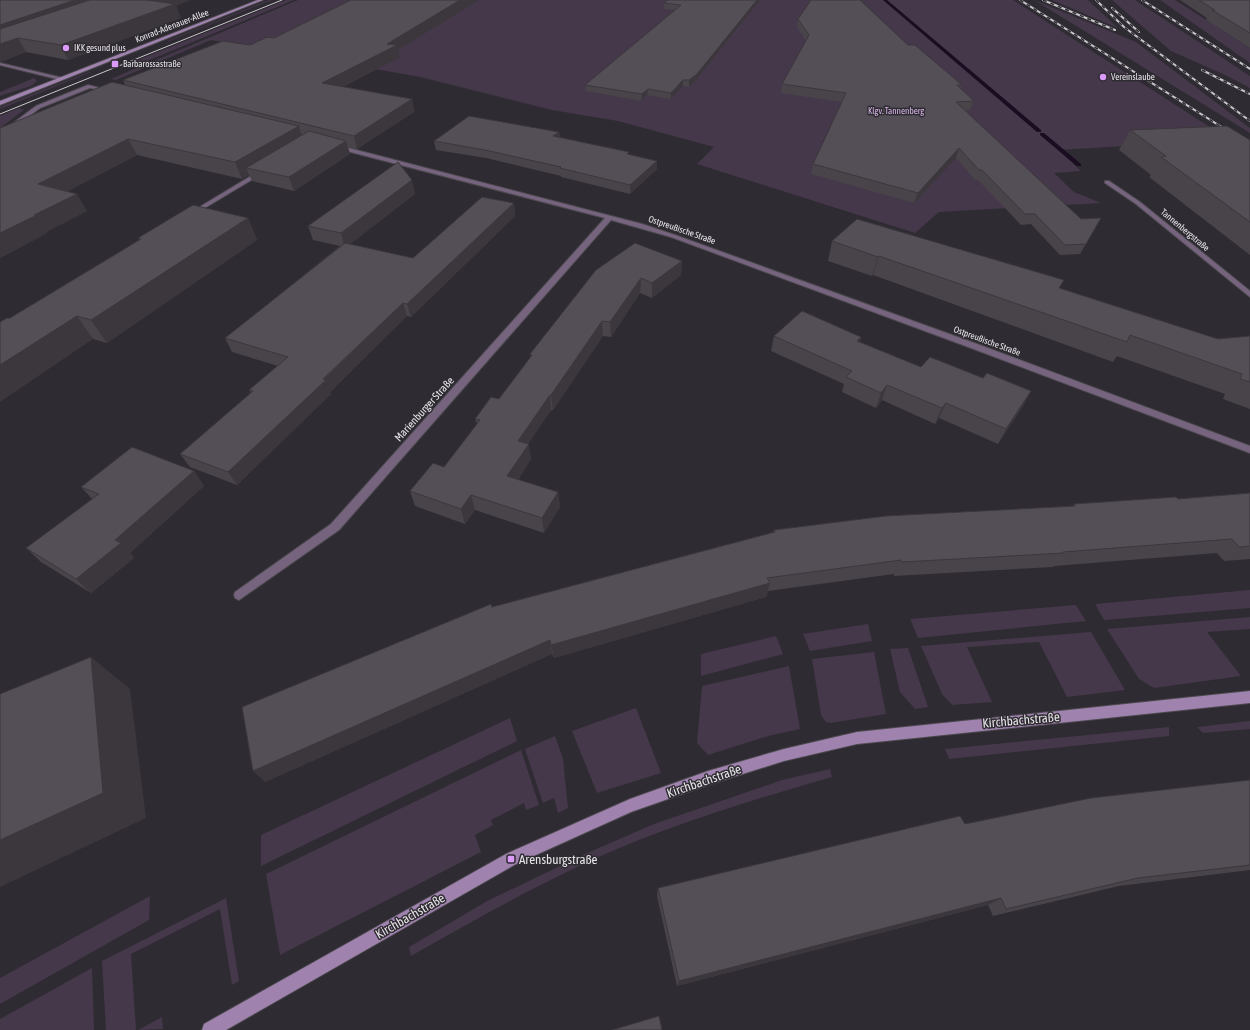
<svg xmlns="http://www.w3.org/2000/svg" width="1250" height="1030" viewBox="0 0 1250 1030" font-family="'Asap Condensed',sans-serif">
	<style>
		.green { fill: #44384a }
		.lines { fill: none; stroke-linecap: round; stroke-linejoin: round }
		.stream { fill: #1a0c21; fill-rule: evenodd }
		.street-casing { stroke: #4c494f; stroke-width: 2 }
		.secondary-casing { stroke: #4c494f; stroke-width: 2 }
		.street { fill: #76647f; fill-rule: evenodd }
		.secondary { fill: #9f82ae; fill-rule: evenodd }
		.tram { stroke: #c9c7cb; stroke-width: 1 }
		.rail-casing { stroke: #c9c7cb; stroke-width: 2 }
		.rail { stroke: #2f2b32; stroke-width: 1.5; stroke-dasharray: 4; stroke-linecap: butt }
		.wall { fill: #48444a }
		.shaded-wall { fill: #3b373c }
		.building { fill: #544f56; stroke: #3b373c }
		.poi-dot { fill: #d99af8; stroke: #2f2b32; stroke-width: 1.5 }
		.labels { text-anchor: middle; dominant-baseline: central; stroke-width: 3; stroke-linejoin: round; paint-order: stroke }
		.far-street-label { font-size: 9px; fill: #e7e5e9; stroke: #2f2b32 }
		.far-poi-label { font-size: 9px; fill: #e7e5e9; stroke: #2f2b32; text-anchor: start }
		.far-park-label { font-size: 9px; fill: #d5b6e6; stroke: #2f2b32 }
		.street-label { font-size: 11px; fill: #e7e5e9; stroke: #2f2b32 }
		.near-street-label { font-size: 13px; fill: #e7e5e9; stroke: #2f2b32 }
		.near-poi-label { font-size: 13px; fill: #e7e5e9; stroke: #2f2b32; text-anchor: start }
	</style>
	<rect width="100%" height="100%" fill="#2f2b32"/>
	<path class="green" d="M 269,0 L 272,0 L 169,41 L 167,41 Z
		M 286,0 L 294,0 L 140,64 L 121,67 Z
		M 298,0 L 1013,0 L 1250,153 L 1210,141 L 1058,150 L 1081,171 L 1054,173 L 1074,192 L 1101,203 L 939,212 L 915,233 L 697,164 L 714,147 L 618,121 L 552,110 L 420,77 L 211,40 L 116,80 L 111,79 Z
		M 1034,0 L 1136,42 L 1250,128 L 1250,133 Z
		M 1052,0 L 1088,0 L 1118,28 Z
		M 1112,0 L 1135,0 L 1250,76 L 1250,88 L 1225,75 L 1171,51 Z
		M 1160,0 L 1175,0 L 1250,48 L 1250,63 Z
		M 89,72 L 91,72 L 0,109 L 0,107 Z
		M 34,78 L 37,81 L 31,86 L 0,96 L 0,92 Z
		M 19,108 L 24,110 L 0,128 L 0,116 Z
		M 1250,590 L 1250,608 L 1104,620 L 1095,604 Z
		M 1076,605 L 1086,621 L 918,638 L 910,619 Z
		M 1250,617 L 1250,629 L 1207,632 L 1241,676 L 1154,688 L 1139,679 L 1107,629 Z
		M 868,624 L 872,641 L 810,651 L 803,634 Z
		M 1091,632 L 1125,690 L 1067,697 L 1039,642 L 967,647 L 992,702 L 952,705 L 942,694 L 921,646 Z
		M 776,636 L 783,654 L 701,676 L 701,654 Z
		M 908,648 L 928,707 L 915,709 L 900,692 L 890,649 Z
		M 874,652 L 886,714 L 831,723 L 826,722 L 821,715 L 812,659 Z
		M 789,666 L 800,729 L 768,736 L 708,755 L 697,743 L 702,686 Z
		M 636,708 L 661,773 L 597,793 L 572,731 Z
		M 510,718 L 517,741 L 261,866 L 261,835 Z
		M 1250,721 L 1250,729 L 1203,733 L 1197,727 Z
		M 1169,727 L 1169,736 L 949,759 L 945,749 Z
		M 555,736 L 563,759 L 568,808 L 558,813 L 554,798 L 543,803 L 525,749 Z
		M 521,750 L 539,805 L 526,810 L 524,803 L 491,820 L 493,825 L 475,835 L 481,852 L 280,955 L 266,874 Z
		M 830,769 L 832,777 C 749,801 666,826 588,862 C 527,890 469,923 411,956 L 409,947 L 489,900 L 585,854 L 654,824 L 782,780 Z
		M 150,896 L 149,920 L 0,1004 L 0,978 Z
		M 226,898 L 239,981 L 232,985 L 220,909 L 131,954 L 136,1030 L 106,1030 L 102,961 Z
		M 92,968 L 94,1030 L 0,1030 L 0,1019 Z
		M 162,1017 L 163,1029 L 138,1030 Z"/>
	<g class="lines">
		<path class="stream" d="M 883,0 L 887,0 L 1041,130 L 1041,132 L 1037,132 Z
			M 1040,133 L 1044,133 L 1081,164 L 1081,166 L 1077,166 L 1040,135 Z"/>
		<g class="street-casing">
			<path id="street" d="M 0,63 L 63,78 L 63,79 L 61,80 L 0,65 Z
				M 88,85 L 112,91 L 110,92 L 90,88 L 40,108 L 12,129 L 0,134 L 0,130 L 8,127 L 36,106 Z
				M 337,145 L 642,224 L 675,235 L 977,344 L 1250,446 L 1250,453 L 971,348 L 671,237 L 611,220 L 339,530 L 239,600 L 235,598 L 234,595 L 235,592 L 331,524 L 605,218 L 335,148 L 335,146 Z
				M 261,170 L 264,172 L 263,173 L 193,215 L 188,214 Z
				M 1105,181 L 1109,181 L 1140,202 L 1250,291 L 1250,297 L 1136,204 L 1105,183 Z"/>
		</g>
		<g class="secondary-casing">
			<path id="secondary" d="M 258,0 L 263,0 L 0,105 L 0,101 Z
				M 1250,691 L 1250,703 L 857,744 L 784,761 L 708,785 L 631,812 L 516,864 L 226,1030 L 202,1030 L 204,1024 L 506,854 L 630,799 L 708,771 L 784,749 L 857,732 Z"/>
		</g>
		<use href="#street" class="street"/>
		<use href="#secondary" class="secondary"/>
		<path class="tram" d="M 0,114 L 282,0"/>
		<g class="rail-casing">
			<path id="rail" d="M 1020,0 L 1250,145
				M 1043,0 L 1115,30
				M 1096,0 L 1124,27 L 1250,121
				M 1142,0 L 1250,69
				M 1112,8 L 1139,32
				M 1202,70 L 1250,94"/>
		</g>
		<use href="#rail" class="rail"/>
	</g>
	<path class="wall" d="M 0,0 L 176,6 L 181,18 L 68,60 L 26,52 L 0,62 Z
		M 351,0 L 479,0 L 398,50 L 400,57 L 343,87 L 412,99 L 414,112 L 357,149 L 348,147 L 350,154 L 294,191 L 252,181 L 249,175 L 242,179 L 137,155 L 68,191 L 87,211 L 46,232 L 47,233 L 0,258 L 125,85 L 123,80 L 250,45 L 274,38 Z
		M 760,0 L 696,80 L 689,87 L 683,86 L 671,99 L 647,95 L 641,101 L 586,91 L 585,85 L 675,10 L 664,9 L 664,3 Z
		M 1180,0 L 1250,0 L 1250,48 L 1206,20 L 1207,18 Z
		M 798,19 L 908,45 L 962,85 L 961,89 L 974,101 L 970,110 L 965,110 L 1081,219 L 1101,218 L 1080,254 L 1060,255 L 1031,224 L 1021,225 L 978,180 L 975,180 L 956,158 L 914,203 L 811,174 L 813,164 L 842,102 L 781,93 L 782,84 L 806,41 L 797,27 Z
		M 1130,130 L 1250,140 L 1250,255 L 1149,177 L 1151,175 L 1119,150 Z
		M 559,132 L 560,138 L 657,161 L 657,169 L 630,194 L 561,177 L 561,176 L 486,158 L 436,150 L 434,141 Z
		M 415,194 L 350,244 L 413,258 L 514,203 L 515,216 L 411,317 L 407,316 L 330,392 L 331,394 L 237,485 L 190,467 L 180,454 L 251,393 L 249,390 L 278,366 L 232,352 L 225,338 L 340,246 L 313,240 L 308,226 Z
		M 248,218 L 257,240 L 107,343 L 93,339 L 10,318 L 139,240 L 138,238 Z
		M 832,241 L 1060,288 L 1218,339 L 1250,336 L 1250,409 L 1223,399 L 1225,394 L 1117,356 L 1113,362 L 873,275 L 872,276 L 828,261 Z
		M 682,261 L 681,275 L 652,298 L 640,293 L 611,337 L 603,336 L 553,410 L 551,410 L 528,444 L 531,459 L 518,480 L 558,492 L 560,507 L 544,533 L 475,510 L 465,524 L 415,506 L 410,491 L 444,467 L 477,424 L 475,419 L 499,399 L 531,357 L 530,354 L 596,270 Z
		M 774,336 L 861,337 L 860,342 L 921,367 L 983,378 L 1031,391 L 1023,406 L 998,444 L 939,418 L 935,424 L 882,400 L 876,408 L 842,392 L 844,384 L 771,351 Z
		M 194,471 L 204,486 L 130,553 L 134,558 L 91,593 L 41,562 L 26,548 L 92,499 L 81,487 Z
		M 1250,493 L 1250,559 L 1224,561 L 1217,553 L 1054,566 L 1053,567 L 894,576 L 894,574 L 768,591 L 766,597 L 554,658 L 552,654 L 265,782 L 492,607 L 773,532 L 774,530 L 1073,506 L 1074,504 L 1178,499 Z
		M 1250,780 L 1250,870 L 1119,886 L 993,916 L 988,905 L 677,986 L 657,896 L 658,888 L 965,824 Z"/>
	<path class="shaded-wall" d="M 75,0 L 120,0 L 0,42 L 0,25 Z
		M 148,0 L 191,0 L 176,6 L 181,18 L 68,60 L 61,45 Z
		M 460,0 L 479,0 L 398,50 L 400,57 L 326,96 L 322,83 Z
		M 757,0 L 760,0 L 696,80 L 689,87 L 689,80 Z
		M 18,38 L 26,52 L 0,62 L 0,44 Z
		M 683,80 L 683,86 L 671,99 L 671,93 Z
		M 648,89 L 647,95 L 641,101 L 642,94 Z
		M 412,99 L 414,112 L 357,149 L 354,136 Z
		M 299,126 L 304,143 L 246,168 L 249,175 L 242,179 L 235,162 Z
		M 559,132 L 560,140 L 553,136 Z
		M 128,139 L 137,155 L 49,201 L 38,184 Z
		M 346,141 L 350,154 L 294,191 L 289,177 Z
		M 959,148 L 956,158 L 914,203 L 918,193 Z
		M 657,161 L 657,169 L 630,194 L 630,185 Z
		M 412,180 L 415,194 L 345,248 L 341,233 Z
		M 77,194 L 87,211 L 46,232 L 47,233 L 0,258 L 0,233 L 34,215 Z
		M 514,203 L 515,216 L 411,317 L 407,304 Z
		M 248,218 L 257,240 L 107,343 L 91,320 Z
		M 1101,218 L 1096,228 L 1080,254 L 1086,244 Z
		M 879,256 L 873,275 L 872,276 L 878,257 Z
		M 682,261 L 681,275 L 652,298 L 652,283 Z
		M 641,278 L 640,293 L 611,337 L 610,322 Z
		M 403,303 L 407,316 L 330,392 L 331,394 L 237,485 L 228,472 Z
		M 77,316 L 93,339 L 0,402 L 0,365 Z
		M 602,321 L 603,336 L 553,410 L 551,395 Z
		M 861,337 L 856,352 L 857,341 Z
		M 887,385 L 882,400 L 876,408 L 881,393 Z
		M 1031,391 L 1023,406 L 998,444 L 1006,429 Z
		M 550,395 L 551,410 L 520,456 L 518,441 Z
		M 946,403 L 939,418 L 935,424 L 942,408 Z
		M 529,444 L 531,459 L 510,491 L 507,476 Z
		M 194,471 L 204,486 L 130,553 L 134,558 L 91,593 L 76,579 L 115,540 Z
		M 558,492 L 560,507 L 544,533 L 542,518 Z
		M 471,495 L 475,510 L 465,524 L 461,509 Z
		M 770,583 L 766,597 L 554,658 L 551,645 Z
		M 550,640 L 552,654 L 265,782 L 253,771 Z
		M 91,657 L 130,689 L 146,818 L 0,887 L 0,840 Z
		M 1001,898 L 988,905 L 677,986 L 679,981 Z"/>
	<path class="building" d="M 0,0 L 75,0 L 0,25 Z
		M 90,0 L 148,0 L 147,0 L 175,4 L 61,45 L 18,38 L 0,44 L 0,29 Z
		M 351,0 L 460,0 L 387,44 L 397,45 L 322,83 L 412,99 L 354,136 L 123,80 L 223,41 L 250,45 L 267,37 L 274,38 Z
		M 668,0 L 757,0 L 697,74 L 689,80 L 683,80 L 671,93 L 648,89 L 642,94 L 585,85 L 681,5 L 664,3 Z
		M 811,0 L 860,0 L 908,45 L 915,45 L 962,85 L 957,85 L 974,101 L 956,102 L 1081,219 L 1101,218 L 1086,244 L 1065,245 L 1035,214 L 1025,214 L 982,170 L 979,170 L 959,148 L 918,193 L 813,164 L 846,93 L 782,84 L 809,35 L 798,19 Z
		M 1199,0 L 1250,0 L 1250,33 L 1212,10 L 1215,10 Z
		M 112,82 L 299,126 L 235,162 L 128,139 L 38,184 L 77,194 L 34,215 L 35,216 L 0,233 L 0,128 Z
		M 469,116 L 559,132 L 553,136 L 629,152 L 627,154 L 657,161 L 630,185 L 560,168 L 561,167 L 485,150 L 434,141 Z
		M 1227,126 L 1250,140 L 1250,222 L 1161,157 L 1166,156 L 1130,130 Z
		M 309,131 L 346,141 L 289,177 L 246,168 Z
		M 398,162 L 412,180 L 341,233 L 308,226 Z
		M 482,197 L 514,203 L 407,304 L 403,303 L 323,379 L 326,380 L 228,472 L 180,454 L 253,391 L 249,390 L 288,357 L 225,338 L 345,243 L 413,258 Z
		M 193,205 L 248,218 L 91,320 L 77,316 L 0,365 L 0,322 L 7,318 L 10,318 L 141,239 L 138,238 Z
		M 857,219 L 1064,280 L 1059,288 L 1218,339 L 1250,336 L 1250,382 L 1240,379 L 1242,374 L 1130,335 L 1127,342 L 879,256 L 878,257 L 832,241 Z
		M 635,243 L 682,261 L 652,283 L 641,278 L 610,322 L 602,321 L 551,395 L 550,395 L 518,441 L 529,444 L 507,476 L 558,492 L 542,518 L 471,495 L 461,509 L 410,491 L 433,463 L 444,467 L 480,420 L 475,419 L 491,397 L 499,399 L 532,355 L 530,354 L 596,270 Z
		M 802,311 L 861,337 L 857,341 L 921,367 L 930,357 L 983,378 L 987,373 L 1031,391 L 1006,429 L 946,403 L 942,408 L 887,385 L 881,393 L 846,377 L 852,371 L 774,336 Z
		M 132,447 L 194,471 L 115,540 L 121,543 L 76,579 L 26,548 L 99,494 L 81,487 Z
		M 1250,493 L 1250,546 L 1239,547 L 1232,539 L 1063,552 L 1064,553 L 902,562 L 901,560 L 767,578 L 770,583 L 551,645 L 550,640 L 253,771 L 242,707 L 491,604 L 492,607 L 775,532 L 774,530 L 886,516 L 1075,506 L 1074,504 L 1176,497 L 1178,499 Z
		M 91,657 L 103,793 L 0,840 L 0,694 Z
		M 1250,780 L 1250,865 L 1138,878 L 1006,909 L 1001,898 L 679,981 L 658,888 L 960,816 L 965,824 L 1091,798 Z
		M 659,1016 L 662,1030 L 612,1030 Z"/>
	<g class="poi-dot">
		<circle cx="66" cy="48" r="4"/>
		<rect x="111" y="60" width="8" height="8" rx="2"/>
		<circle cx="1103" cy="77" r="4"/>
		<rect x="507" y="855" width="8" height="8" rx="2"/>
	</g>
	<g class="labels">
		<g class="far-street-label">
			<text transform="translate(172 26) rotate(-21)">Konrad-Adenauer-Allee</text>
			<text transform="translate(682 230) rotate(19)">Ostpreußische Straße</text>
			<text transform="translate(1185 230) rotate(40)">Tannenbergstraße</text>
			<text transform="translate(987 341) rotate(20)">Ostpreußische Straße</text>
		</g>
		<g class="far-poi-label">
			<text x="74" y="48">IKK gesund plus</text>
			<text x="123" y="64">Barbarossastraße</text>
			<text x="1111" y="77">Vereinslaube</text>
		</g>
		<g class="far-park-label">
			<text x="896" y="111">Klgv. Tannenberg</text>
		</g>
		<g class="street-label">
			<text transform="translate(424 409) rotate(-48)">Marienburger Straße</text>
		</g>
		<g class="near-street-label">
			<text transform="translate(1021 720) rotate(-5)">Kirchbachstraße</text>
			<text transform="translate(704 781) rotate(-19)">Kirchbachstraße</text>
			<text transform="translate(410 916) rotate(-30)">Kirchbachstraße</text>
		</g>
		<g class="near-poi-label">
			<text x="519" y="859">Arensburgstraße</text>
		</g>
	</g>
</svg>
